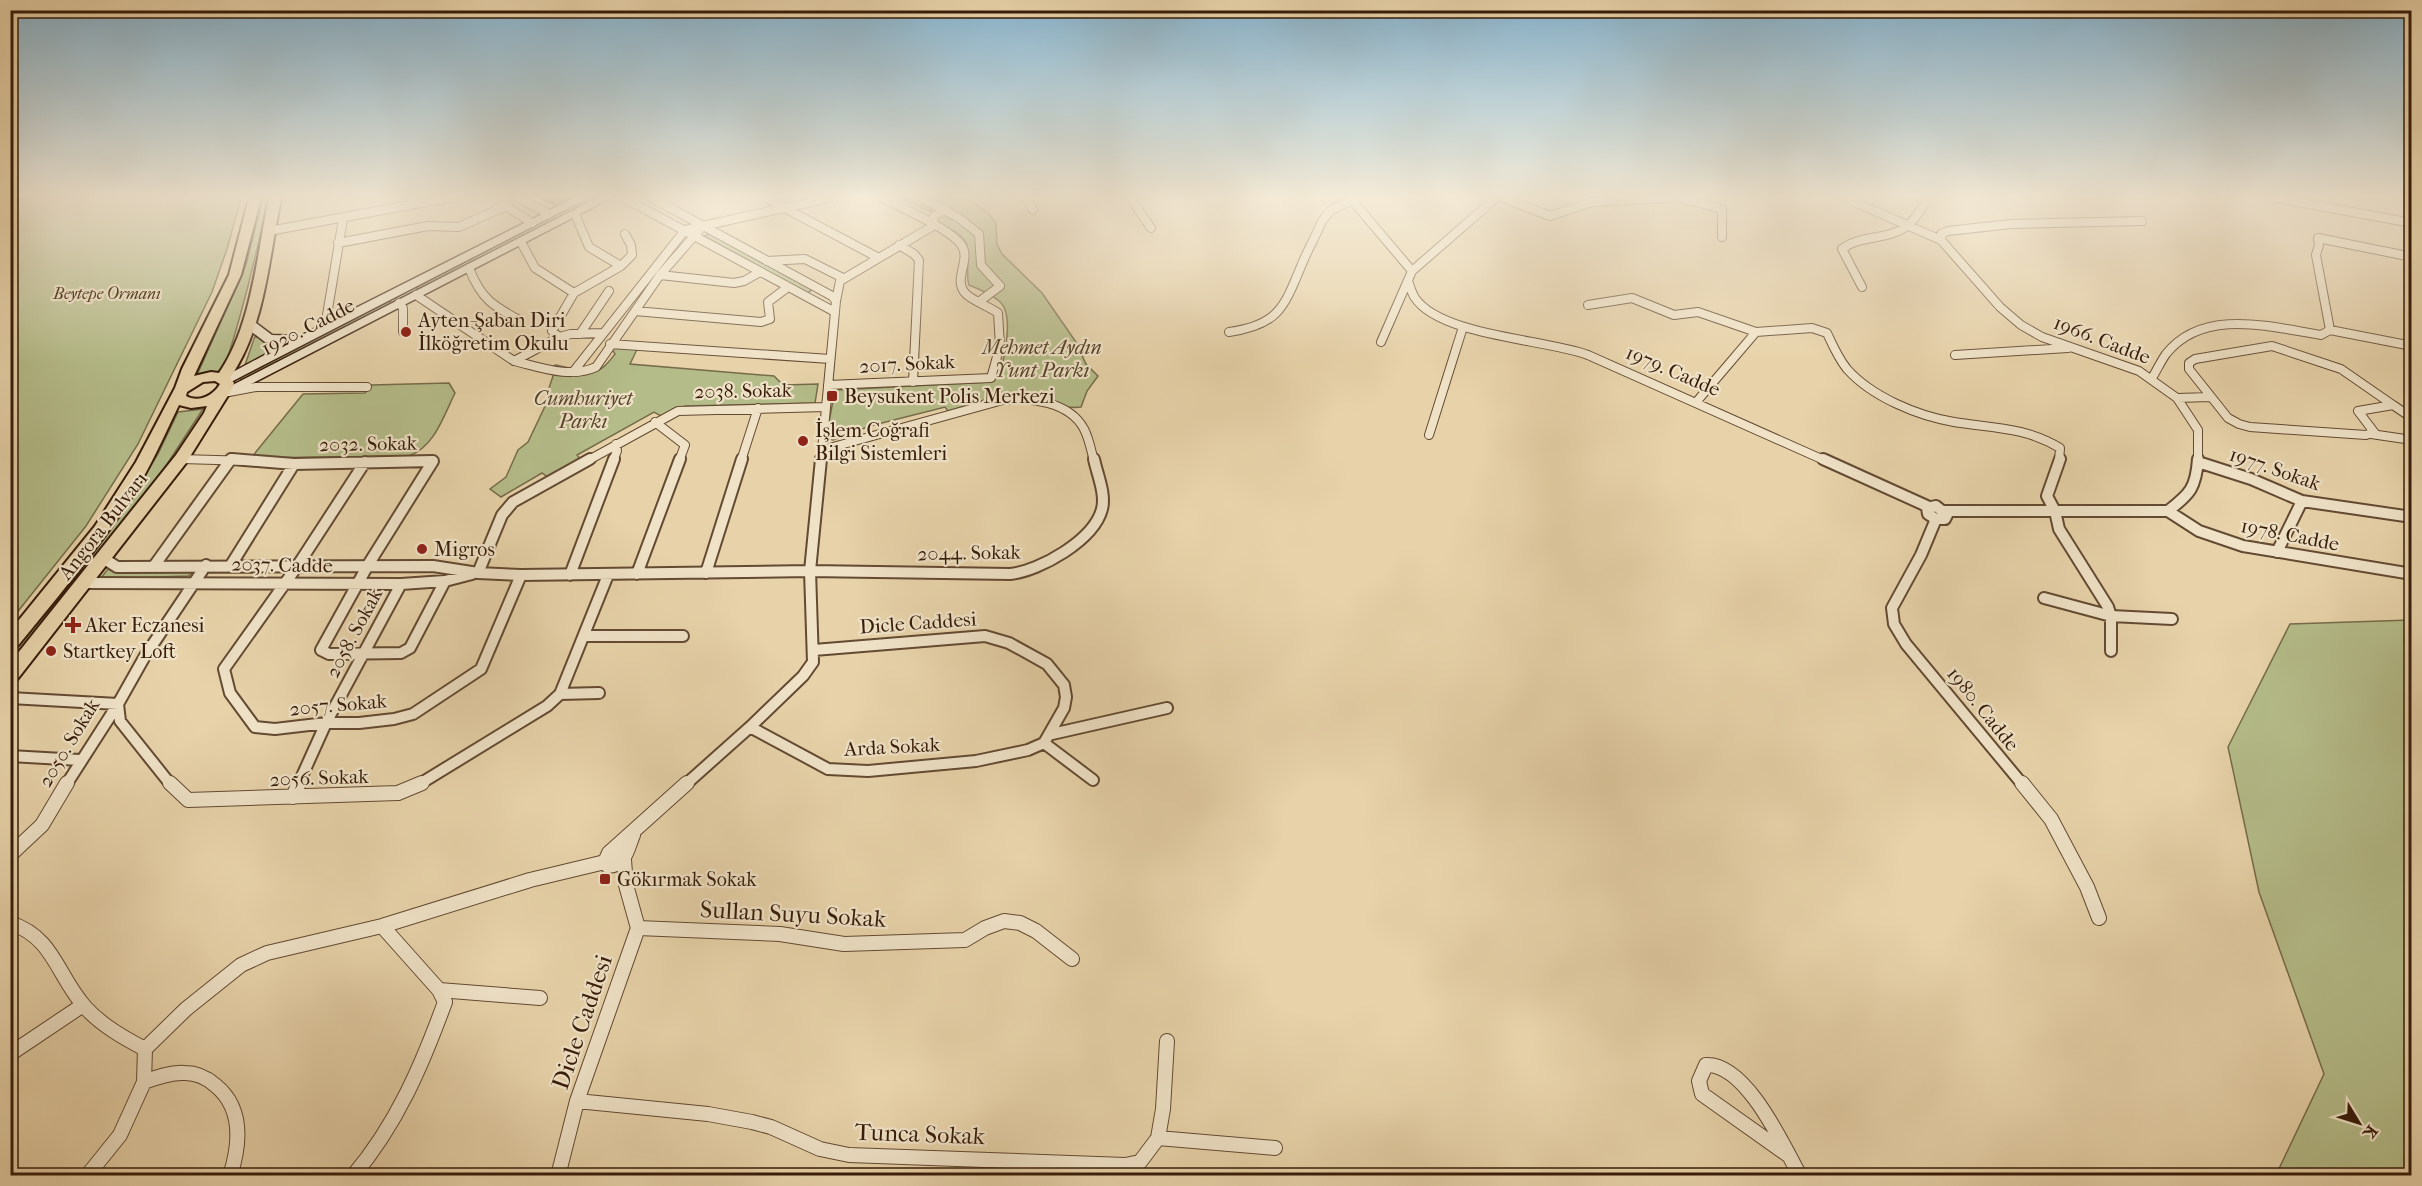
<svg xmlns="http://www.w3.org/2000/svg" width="2422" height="1186" viewBox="0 0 2422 1186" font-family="'IM FELL French Canon',serif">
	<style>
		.green { fill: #b4bc89; stroke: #766c4a; stroke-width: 1.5 }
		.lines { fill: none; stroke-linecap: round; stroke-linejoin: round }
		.minor-far2-casing { stroke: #634a32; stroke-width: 10 }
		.minor-far1-casing { stroke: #634a32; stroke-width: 14 }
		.minor-casing { stroke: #634a32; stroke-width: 16 }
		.secondary-casing { stroke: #371c0a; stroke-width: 3 }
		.primary-casing { stroke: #371c0a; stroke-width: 4 }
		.minor-far2 { stroke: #efe2c7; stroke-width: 8 }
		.minor-far1 { stroke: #efe2c7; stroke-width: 10 }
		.minor { stroke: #efe2c7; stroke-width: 14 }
		.secondary { fill: #efe2c7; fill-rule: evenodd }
		.primary { fill: #e7d2a9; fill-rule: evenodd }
		.wall { fill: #c48577; stroke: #371c0a; stroke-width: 1.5 }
		.shaded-wall { fill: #a06c61; stroke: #371c0a; stroke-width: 1.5 }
		.poi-dot { fill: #8f2418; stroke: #efe2c7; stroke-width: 2 }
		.labels { text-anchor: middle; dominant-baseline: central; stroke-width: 4.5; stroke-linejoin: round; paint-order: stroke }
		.far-park-label { font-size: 16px; font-style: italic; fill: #56442a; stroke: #efe2c7 }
		.poi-label { font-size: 20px; fill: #371c0a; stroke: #efe2c7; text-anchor: start }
		.street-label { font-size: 20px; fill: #371c0a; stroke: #efe2c7 }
		.park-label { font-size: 20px; font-style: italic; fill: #56442a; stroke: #efe2c7 }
		.near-street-label { font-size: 24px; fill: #371c0a; stroke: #efe2c7 }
	</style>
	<rect width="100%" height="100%" fill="#e7d2a9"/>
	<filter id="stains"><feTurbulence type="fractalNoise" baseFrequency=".00333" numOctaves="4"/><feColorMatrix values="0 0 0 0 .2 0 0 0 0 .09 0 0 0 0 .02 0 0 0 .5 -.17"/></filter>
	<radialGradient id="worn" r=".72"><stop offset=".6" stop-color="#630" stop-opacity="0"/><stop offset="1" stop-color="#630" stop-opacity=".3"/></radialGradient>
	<path class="green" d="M 11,198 L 241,198 L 227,249 L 212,292 L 138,444 L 86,526 L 11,620 Z
		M 263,198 L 268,198 C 256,257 242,315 223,372 L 197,375 L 246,265 Z
		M 588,198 L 599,198 L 419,289 L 414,287 Z
		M 899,198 L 965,198 L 987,212 L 996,223 L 997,244 L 1002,254 L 1042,293 L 1076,342 L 1086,364 L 1098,376 L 1087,391 L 1081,407 C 1062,410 1041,396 1021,395 C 997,394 971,404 948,411 L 945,407 L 870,426 L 833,440 L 826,438 L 835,390 L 990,382 L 1000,375 C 1004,357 1015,313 999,301 C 991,294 979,289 969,285 C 964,270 974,248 962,237 C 956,230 944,226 936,222 L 937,214 Z
		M 710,234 L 812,289 L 812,290 L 807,293 L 704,236 Z
		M 387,300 L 392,303 L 240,381 L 242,373 Z
		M 255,336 L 267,342 L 289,343 L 245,365 Z
		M 616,343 L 640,343 L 630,364 L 774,376 L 783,385 L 818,384 L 815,403 L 685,406 L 661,416 L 654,412 L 577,455 L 581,460 L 549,478 L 542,473 L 501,497 L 490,489 L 506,477 L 518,450 L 528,442 L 547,402 L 547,394 L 554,373 L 550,367 L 556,365 L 591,373 C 603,370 608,363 615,354 L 612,349 Z
		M 449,383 L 455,393 C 443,417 435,446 409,456 L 251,458 L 303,394 L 365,393 L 371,385 Z
		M 203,409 L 158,478 L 11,663 L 11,654 L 121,515 L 158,454 L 178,412 Z
		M 108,569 L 116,571 L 194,572 L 188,576 L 100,579 Z
		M 2411,620 L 2411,1175 L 2276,1175 L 2324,1074 L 2259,892 L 2228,747 L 2290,624 Z"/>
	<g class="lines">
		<g class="minor-far2-casing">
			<path id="minor-far2" d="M 494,198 L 532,223
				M 518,198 L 549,214
				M 624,198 L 835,312
				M 652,198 L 832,296 L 836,301 L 821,461
				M 766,198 L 877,257
				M 921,198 L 959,218 L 979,234 L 981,265 L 1000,286 L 980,301
				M 1026,198 L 1033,210
				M 1130,198 L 1151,228
				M 1503,198 L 1550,216 L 1592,202 L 1670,198
				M 1681,198 L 1722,209 L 1722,237
				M 1845,198 L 1941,240 L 2000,307 L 2021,325 L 2042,337 L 2139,371 L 2177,398 L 2198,430 L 2198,461
				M 2276,198 L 2412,223
				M 1352,200 L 1412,271
				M 575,214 L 589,247 L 621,266
				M 269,231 L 448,198
				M 1941,240 L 1941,234 L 1948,231 L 2011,224 L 2142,221
				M 521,242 L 535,268 L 574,293
				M 338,243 L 428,226 L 459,227 L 508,205
				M 899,245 L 914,254 L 919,260 L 913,382
				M 2412,257 L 2318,238 L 2319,245 L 2316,255 L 2330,330 L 2412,346
				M 767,261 L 805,259 L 843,278
				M 469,268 C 481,299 493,306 521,321
				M 660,275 L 734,283 L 744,281 L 760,272
				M 1408,281 C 1410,286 1412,294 1415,298 C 1441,336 1545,339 1588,355 L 1826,461
				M 1862,287 L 1842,249 C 1861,234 1889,241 1908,225 C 1917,218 1922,207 1928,198
				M 416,295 L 514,361
				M 836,301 L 840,281 L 933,226 L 934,216 L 946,209
				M 399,303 L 403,308 L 403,332
				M 1588,305 L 1632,298 L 1674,315 L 1698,312 L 1756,332
				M 635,311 L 761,322 L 770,319 L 768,302 L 788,287
				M 325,327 L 343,219
				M 1229,332 C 1279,325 1284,307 1302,264 C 1308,249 1316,236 1322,221 L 1330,211 L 1352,200
				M 602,333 L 571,334 L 559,337 L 514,361 C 540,367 570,379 596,367 L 660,275 L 703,226
				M 580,334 L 609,291
				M 559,337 L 552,331 L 574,293 L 621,266 L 632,255 L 631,245 L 625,234
				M 1381,342 L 1412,271 L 1496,198
				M 610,344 L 830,359
				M 2272,346 L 2341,369 L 2393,405 L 2358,411 L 2374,432 L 2366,435 L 2250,427 L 2239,424 L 2228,418 L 2189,369 L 2189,363 L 2195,359 Z
				M 1955,355 L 2068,348
				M 573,372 L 685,230 L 829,198
				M 2152,378 C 2157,370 2161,361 2166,354 C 2203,307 2271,327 2321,335 L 2330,330
				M 828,385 L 991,378 L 1000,346 L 998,313 C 988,306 975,302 966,294 C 952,280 971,261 962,246 C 951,229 902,208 883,198
				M 229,392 L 256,387 L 367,387
				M 2177,398 L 2210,397
				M 1698,400 L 1756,332 L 1812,328 L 1827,333 C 1833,346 1838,358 1847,369 C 1872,397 1918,416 1954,422 C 1991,428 2026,427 2060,448 L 2059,461
				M 2393,405 L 2412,418
				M 655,422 L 685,445 L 679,461
				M 2371,434 L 2412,440
				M 1429,435 L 1463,327
				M 822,450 L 1003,400 C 1030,397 1070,402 1084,429 C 1089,438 1091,450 1094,461
				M 181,459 L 251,461
				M 587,461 L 678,411 L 825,407
				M 613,461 L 617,451 L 616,444
				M 741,461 L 758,408"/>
		</g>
		<g class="minor-far1-casing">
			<path id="minor-far1" d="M 232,459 L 294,464 L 433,461 L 368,565 L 321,650 L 329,654 L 401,653 L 410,648 L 445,581
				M 1823,459 L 1929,507
				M 2060,459 L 2047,496 L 2055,511 L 2059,529 L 2108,607 L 2111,616 L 2111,651
				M 365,462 L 298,565 L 224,669 L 230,693 L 255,727 L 275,729 L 326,723 L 359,723 L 394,719 L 413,714 L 481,669 L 521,575
				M 2198,462 L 2251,479 L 2302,501 L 2412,517
				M 1936,506 L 1947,515 L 1945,519 L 1936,519 L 1928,514 L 1927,508 Z
				M 1945,511 L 2168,511 C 2190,494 2196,488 2198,459
				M 2168,511 L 2199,531 L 2243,546 L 2412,574
				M 1936,519 L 1921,555 L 1892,608 L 1894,624 L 1906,644 L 2023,785
				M 2277,552 L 2302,501
				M 103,558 L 117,567 L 433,566 L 478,573 L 521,575 L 810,571 L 1010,574 C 1040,571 1094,540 1102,509 C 1106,494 1097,474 1094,459
				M 231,565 L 294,464
				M 154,566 L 231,459
				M 478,573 L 502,515 L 513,502 L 590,459
				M 706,573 L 742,459
				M 637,574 L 680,459
				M 570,575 L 614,459
				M 85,583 L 401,584 L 445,581 L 472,574
				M 2044,598 L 2111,616 L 2172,619
				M 584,636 L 683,636
				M 814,650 L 985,636 L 1009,643 L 1047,664 L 1064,685 L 1066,697 L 1064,708 L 1044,743 L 1093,780
				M 560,694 L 599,693
				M 10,698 L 118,704 L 66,785
				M 750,727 L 828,769 L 868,771 L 976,761 L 1028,750 L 1044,743
				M 1052,734 L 1167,708
				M 10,756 L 80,760
				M 171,785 L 120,721 L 118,704 L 145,656 L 206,565
				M 298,785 L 326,723 L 401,584
				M 418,785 L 547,706 L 560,694 L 608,575
				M 685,785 L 750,727 L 803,676 L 813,662 L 810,571 L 821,459"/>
		</g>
		<g class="minor-casing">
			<path id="minor" d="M 170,783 L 188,800 L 398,793 L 422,783
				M 2022,783 L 2051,819 L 2087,887 L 2099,918
				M 293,797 L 299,783
				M 10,855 L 42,825 L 67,783
				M 605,862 L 609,853 L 687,783
				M 608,866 C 626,865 627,849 633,835
				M 10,923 C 54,937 57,976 85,1007 C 101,1025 124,1038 145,1049
				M 638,928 L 780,934 L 844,944 L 965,940 L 985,928 L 1004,921 L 1020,923 L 1036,931 L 1072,959
				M 439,990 L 540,998
				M 145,1049 L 186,1009 L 241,965 L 267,953 L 382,926 L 530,880 L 605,862
				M 10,1054 L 83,1005
				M 144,1082 C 157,1077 171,1072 185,1073 C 196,1073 207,1078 215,1085 C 244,1108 240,1145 230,1176
				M 577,1101 L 708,1114 L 752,1122 L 771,1127 L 820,1149 L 849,1155 L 1125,1165 L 1140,1162 L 1158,1138 L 1163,1109 L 1167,1041
				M 1158,1138 L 1275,1148
				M 1788,1155 L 1702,1094 L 1699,1081 L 1706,1065 C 1746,1063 1783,1145 1800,1176
				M 87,1176 L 120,1135 L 144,1082 L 145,1049
				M 353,1176 C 397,1124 422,1065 445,1002 L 439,990 L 382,926
				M 558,1176 L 577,1101 L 638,928 L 626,885 L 624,860"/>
		</g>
		<g class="secondary-casing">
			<path id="secondary" d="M 574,198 L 588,198 L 229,383 L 224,384 L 218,380 L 287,343 L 265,342 L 244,326 L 244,320 L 252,320 L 272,335 L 300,336 Z
				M 597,198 L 611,198 L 226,397 L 216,397 L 215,394 Z"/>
		</g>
		<g class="primary-casing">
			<path id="primary" d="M 249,198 L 261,198 L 241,275 L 194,376 L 211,372 L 219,373 C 252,326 257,253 269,198 L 281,198 C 269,258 265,327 230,378 L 234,383 L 232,389 L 186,463 L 16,681 L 10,683 L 10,663 L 176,455 L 204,413 L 207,406 L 191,408 L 179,405 C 164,436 151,466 133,495 C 98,549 57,598 16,648 L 10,649 L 10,631 L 95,526 L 136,462 L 175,388 L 182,369 L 229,275 ZM 215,381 L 220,384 C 213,396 198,403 186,396 L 187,392 L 203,382 Z"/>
		</g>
		<use href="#minor-far2" class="minor-far2"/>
		<use href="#minor-far1" class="minor-far1"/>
		<use href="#minor" class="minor"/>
		<use href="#secondary" class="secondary"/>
		<use href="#primary" class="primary"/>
	</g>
	<path class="wall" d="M 541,198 L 567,198 L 554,205 Z"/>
	<path class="shaded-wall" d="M 551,198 L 567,198 L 554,205 Z"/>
	<linearGradient id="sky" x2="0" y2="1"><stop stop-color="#87b5d0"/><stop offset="0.54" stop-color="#f4ebd8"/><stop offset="1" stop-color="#f4ebd8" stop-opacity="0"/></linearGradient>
	<rect width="2422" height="364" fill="url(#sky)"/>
	<g class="poi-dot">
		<circle cx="406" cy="332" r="6"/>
		<rect x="826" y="390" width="12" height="12" rx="3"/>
		<circle cx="803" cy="441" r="6"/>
		<circle cx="422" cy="549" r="6"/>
		<path d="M70 616h6v6h6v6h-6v6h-6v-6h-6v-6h6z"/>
		<circle cx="51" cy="651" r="6"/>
		<rect x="599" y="873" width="12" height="12" rx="3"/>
	</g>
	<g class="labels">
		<g class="far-park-label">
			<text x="107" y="293">Beytepe Ormanı</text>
		</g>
		<g class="poi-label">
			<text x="418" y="320">Ayten-Şaban Diri<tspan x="418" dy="23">İlköğretim Okulu</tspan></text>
			<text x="844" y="396">Beysukent Polis Merkezi</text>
			<text x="815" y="430">İşlem Coğrafi<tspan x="815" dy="23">Bilgi Sistemleri</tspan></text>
			<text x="434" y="549">Migros</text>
			<text x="85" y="625">Aker Eczanesi</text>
			<text x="63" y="651">Startkey Loft</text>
			<text x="617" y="879">Gökırmak Sokak</text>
		</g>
		<g class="street-label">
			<text transform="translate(308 327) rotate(-27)">1920. Cadde</text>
			<text transform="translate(2102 340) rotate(21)">1966. Cadde</text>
			<text transform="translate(907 364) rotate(-3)">2017. Sokak</text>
			<text transform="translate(1673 371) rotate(23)">1979. Cadde</text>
			<text transform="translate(743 391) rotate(-1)">2038. Sokak</text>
			<text transform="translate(368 444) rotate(-1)">2032. Sokak</text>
			<text transform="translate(2275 469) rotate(19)">1977. Sokak</text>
			<text transform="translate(103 526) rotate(-52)">Angora Bulvarı</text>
			<text transform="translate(2290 535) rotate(11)">1978. Cadde</text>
			<text transform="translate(969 553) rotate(-1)">2044. Sokak</text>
			<text transform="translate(282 565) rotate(1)">2037. Cadde</text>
			<text transform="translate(918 623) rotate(-4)">Dicle Caddesi</text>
			<text transform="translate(354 633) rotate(-62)">2058. Sokak</text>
			<text transform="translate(338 705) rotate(-5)">2057. Sokak</text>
			<text transform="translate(1983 709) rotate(51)">1980. Cadde</text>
			<text transform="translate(69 743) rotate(-59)">2050. Sokak</text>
			<text transform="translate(892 747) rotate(-3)">Arda Sokak</text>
			<text transform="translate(319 778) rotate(-2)">2056. Sokak</text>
		</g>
		<g class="park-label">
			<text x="1042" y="347">Mehmet Aydın<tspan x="1042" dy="23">Yunt Parkı</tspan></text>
			<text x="583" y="398">Cumhuriyet<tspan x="583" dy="23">Parkı</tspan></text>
		</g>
		<g class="near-street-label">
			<text transform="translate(793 914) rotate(3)">Sullan Suyu Sokak</text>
			<text transform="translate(582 1022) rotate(-71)">Dicle Caddesi</text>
			<text transform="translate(920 1134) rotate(2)">Tunca Sokak</text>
		</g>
	</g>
	<rect width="2422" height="1186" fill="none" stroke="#e7d2a9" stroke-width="36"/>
	<rect x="12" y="12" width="2398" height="1162" fill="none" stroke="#371c0a" stroke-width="3"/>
	<rect x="18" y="18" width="2386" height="1150" fill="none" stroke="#371c0a" stroke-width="1.5"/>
	<g transform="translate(2359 1123) rotate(128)" stroke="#efe2c7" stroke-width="4.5" paint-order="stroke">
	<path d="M0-4.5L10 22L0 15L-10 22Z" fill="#371c0a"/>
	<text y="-9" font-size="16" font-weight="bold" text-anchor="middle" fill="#371c0a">K</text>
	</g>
	<rect width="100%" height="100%" filter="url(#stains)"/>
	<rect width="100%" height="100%" fill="url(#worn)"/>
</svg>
